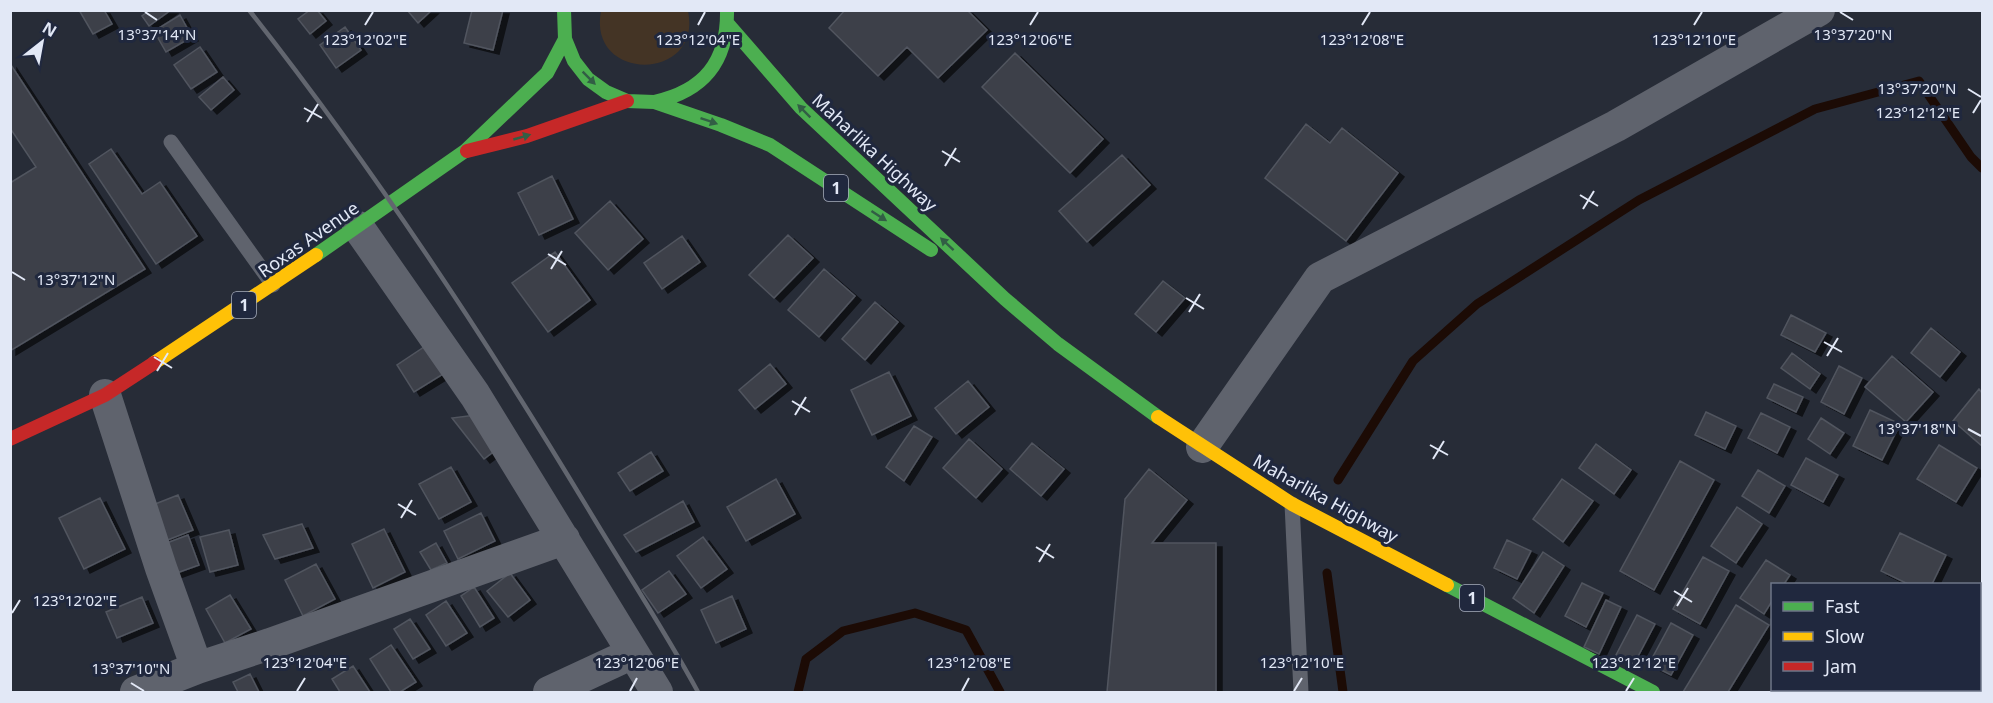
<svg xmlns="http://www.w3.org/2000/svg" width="1993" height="703" viewBox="0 0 1993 703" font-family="'Noto Sans',sans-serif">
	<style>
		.green { fill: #443425 }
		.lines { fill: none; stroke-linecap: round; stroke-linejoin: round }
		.stream { stroke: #1c0b05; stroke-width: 9 }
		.building { fill: #3d414a; stroke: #51555f; stroke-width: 1.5; filter: url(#shadow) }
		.lane { stroke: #5f636d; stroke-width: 15 }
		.street { stroke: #5f636d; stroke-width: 32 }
		.fast { stroke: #4caf50; stroke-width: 14 }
		.slow { stroke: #ffc107; stroke-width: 14 }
		.jam { stroke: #c62828; stroke-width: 14 }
		.rail { stroke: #62666f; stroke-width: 4.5 }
		.oneway { fill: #325e45 }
		.ticks { fill: none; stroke: #e2e8f6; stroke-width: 2 }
		.labels { text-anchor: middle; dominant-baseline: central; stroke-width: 6; stroke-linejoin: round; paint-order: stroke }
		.shield { fill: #20283e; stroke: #a8aebf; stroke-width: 1.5 }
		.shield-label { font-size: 16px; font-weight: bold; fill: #e2e8f6 }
		.street-label { font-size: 18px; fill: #e2e8f6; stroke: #20283e }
		.ticks-label { font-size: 15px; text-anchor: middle; fill: #e2e8f6; stroke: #20283e; stroke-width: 6; stroke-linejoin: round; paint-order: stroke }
	</style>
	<defs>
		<filter id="shadow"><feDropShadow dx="6" dy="4" stdDeviation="0" flood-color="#0009"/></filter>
	</defs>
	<rect width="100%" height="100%" fill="#272c37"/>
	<path class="green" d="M 601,11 L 688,11 C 703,82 587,83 601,11 Z"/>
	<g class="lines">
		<path class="stream" d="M 1338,480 L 1413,361 L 1477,304 L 1639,200 L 1815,109 L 1919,81 L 1971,157 L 1982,168
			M 1327,573 L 1343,692
			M 798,692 L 806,659 L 843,631 L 915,613 L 966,630 L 1000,692"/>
	</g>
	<path class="building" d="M 79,10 L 104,10 L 112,24 L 93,34 Z
		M 150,10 L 171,10 L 149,26 L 142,16 Z
		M 310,10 L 317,10 L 326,21 L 310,34 L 298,19 Z
		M 407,10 L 432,10 L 418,23 Z
		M 472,10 L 503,10 L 493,50 L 464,43 Z
		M 845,10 L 967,10 L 987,30 L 938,78 L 907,47 L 878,76 L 829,28 Z
		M 180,15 L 192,37 L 166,52 L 154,31 Z
		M 345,27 L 361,50 L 336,68 L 320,45 Z
		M 200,47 L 217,72 L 191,89 L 174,65 Z
		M 1015,53 L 1103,139 L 1070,173 L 982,87 Z
		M 11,65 L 145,269 L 10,351 L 10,183 L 36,167 L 10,128 Z
		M 223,77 L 234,90 L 211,110 L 199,97 Z
		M 1306,124 L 1330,143 L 1342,128 L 1398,173 L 1346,241 L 1265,178 Z
		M 111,149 L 142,194 L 160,182 L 197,236 L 156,264 L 89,164 Z
		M 1122,155 L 1150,185 L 1087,242 L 1059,211 Z
		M 552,176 L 573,219 L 539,235 L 518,193 Z
		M 610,201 L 643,239 L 608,270 L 575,233 Z
		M 788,235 L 813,258 L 774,298 L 749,275 Z
		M 682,236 L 700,262 L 662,289 L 644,263 Z
		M 555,252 L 590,300 L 548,332 L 512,283 Z
		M 824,269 L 855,296 L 819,337 L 788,310 Z
		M 1163,281 L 1185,298 L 1156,332 L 1135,314 Z
		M 875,302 L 898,322 L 865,360 L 842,339 Z
		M 1791,315 L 1826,333 L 1815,352 L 1781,335 Z
		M 1931,328 L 1960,352 L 1940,377 L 1911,353 Z
		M 430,343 L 448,371 L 414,392 L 397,365 Z
		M 1792,353 L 1820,374 L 1810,389 L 1781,368 Z
		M 1892,356 L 1933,392 L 1906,422 L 1865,387 Z
		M 770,364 L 786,384 L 755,409 L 739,390 Z
		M 1839,366 L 1862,378 L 1844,414 L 1821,402 Z
		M 889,372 L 911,416 L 872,435 L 851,390 Z
		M 968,381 L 989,407 L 956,434 L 935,408 Z
		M 1774,384 L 1803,397 L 1796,412 L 1767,398 Z
		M 1979,389 L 1982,393 L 1982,446 L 1953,421 Z
		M 1870,410 L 1900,424 L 1882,460 L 1853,446 Z
		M 1706,412 L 1736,426 L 1725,449 L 1695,435 Z
		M 1761,413 L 1790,427 L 1777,453 L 1748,438 Z
		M 476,415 L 501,446 L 484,459 L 452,418 Z
		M 1821,418 L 1844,433 L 1830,454 L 1808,439 Z
		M 914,426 L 932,437 L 904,481 L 886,467 Z
		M 969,439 L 1002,469 L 976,498 L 943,468 Z
		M 1032,443 L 1064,469 L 1041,496 L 1010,469 Z
		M 1596,444 L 1631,470 L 1614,494 L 1579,468 Z
		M 1939,445 L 1977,468 L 1956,502 L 1917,479 Z
		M 651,452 L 663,471 L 630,491 L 618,473 Z
		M 1806,458 L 1838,475 L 1823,502 L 1791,485 Z
		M 1680,461 L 1714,480 L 1654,590 L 1620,571 Z
		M 451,467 L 471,502 L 439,519 L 419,484 Z
		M 1149,469 L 1187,500 L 1152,543 L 1216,543 L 1216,692 L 1107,692 L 1125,499 Z
		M 1758,470 L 1785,486 L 1769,513 L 1742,496 Z
		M 776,479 L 795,514 L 746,541 L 727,507 Z
		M 1562,479 L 1593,501 L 1563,542 L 1533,519 Z
		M 178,495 L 193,530 L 160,543 L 145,508 Z
		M 100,498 L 125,549 L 84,569 L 59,518 Z
		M 683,501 L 694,522 L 636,552 L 624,535 Z
		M 1737,507 L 1762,524 L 1736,563 L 1711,546 Z
		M 481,513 L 495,541 L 458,559 L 444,531 Z
		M 302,524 L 313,548 L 275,559 L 263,535 Z
		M 384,529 L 405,572 L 373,588 L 352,544 Z
		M 229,530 L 238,565 L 210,572 L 200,537 Z
		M 1900,533 L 1946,555 L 1932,584 L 1908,584 L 1881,571 Z
		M 188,535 L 199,565 L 174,574 L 164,544 Z
		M 703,537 L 727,569 L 701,588 L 677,556 Z
		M 1507,540 L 1531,551 L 1517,579 L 1494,568 Z
		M 436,543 L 447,563 L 431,570 L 420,552 Z
		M 1543,552 L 1564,566 L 1534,613 L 1513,598 Z
		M 1703,557 L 1729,571 L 1700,624 L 1673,609 Z
		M 1766,560 L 1790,575 L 1784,584 L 1772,584 L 1772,601 L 1764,614 L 1740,598 Z
		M 316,564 L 335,599 L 303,616 L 285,580 Z
		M 669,571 L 686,594 L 658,613 L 642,590 Z
		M 510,573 L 530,600 L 508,617 L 487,591 Z
		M 1582,583 L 1603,593 L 1586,627 L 1565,616 Z
		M 474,587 L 494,618 L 480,627 L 461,596 Z
		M 230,595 L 251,629 L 225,643 L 206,609 Z
		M 732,596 L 746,629 L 716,643 L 701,610 Z
		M 142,597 L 153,623 L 117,638 L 106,612 Z
		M 1606,600 L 1621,607 L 1599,654 L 1584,647 Z
		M 446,601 L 467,633 L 446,646 L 426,615 Z
		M 1736,605 L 1769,625 L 1728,692 L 1683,692 Z
		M 1637,615 L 1655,624 L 1634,664 L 1616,655 Z
		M 410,619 L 430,649 L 413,659 L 394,629 Z
		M 1671,623 L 1693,635 L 1671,675 L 1649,664 Z
		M 391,645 L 416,682 L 400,692 L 391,692 L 370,659 Z
		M 353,666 L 370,692 L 340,692 L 332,679 Z
		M 250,674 L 259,692 L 238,692 L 233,682 Z
		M 1772,689 L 1772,690 L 1830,690 L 1828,692 L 1770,692 Z
		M 1847,690 L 1886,690 L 1893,692 L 1845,692 Z"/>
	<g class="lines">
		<path class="lane" d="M 171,142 L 273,285
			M 1292,504 L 1301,692"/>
		<path class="street" d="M 358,227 L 475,395 L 657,692
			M 105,395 L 161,568 L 197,668
			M 1202,447 L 1320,278 L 1616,126 L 1819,10
			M 136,692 L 197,668 L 270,644 L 564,539
			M 549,692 L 633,653"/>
		<path class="fast" d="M 564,10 L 565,39 L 574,61 L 588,79 L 606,92 L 627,101 L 654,102 L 721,125 L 770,145 L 931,250
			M 728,24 L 801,108 L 1005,299 L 1058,344 L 1158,417
			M 654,102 C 704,91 728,62 727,10
			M 316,255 L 465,151 L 547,73 L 565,39
			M 1447,585 L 1653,692"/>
		<path class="slow" d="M 154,363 L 316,255
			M 1158,417 L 1292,504 L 1447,585"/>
		<path class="jam" d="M 467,151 L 527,136 L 627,101
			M 10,439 L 105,395 L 154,363"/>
		<path class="rail" d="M 249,10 C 376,171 488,342 593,517 C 628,575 666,633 698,692"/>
	</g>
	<defs><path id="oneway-solid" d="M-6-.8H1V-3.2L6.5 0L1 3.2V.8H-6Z" transform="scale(1.5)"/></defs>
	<g class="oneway">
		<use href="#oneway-solid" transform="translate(589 78) rotate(45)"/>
		<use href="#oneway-solid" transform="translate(804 111) rotate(-135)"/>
		<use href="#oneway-solid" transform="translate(709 121) rotate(19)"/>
		<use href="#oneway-solid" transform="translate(522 137) rotate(-16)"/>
		<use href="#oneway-solid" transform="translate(879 216) rotate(33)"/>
		<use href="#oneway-solid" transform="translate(947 244) rotate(-137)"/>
	</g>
	<path class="ticks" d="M 145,12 L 157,20M 1840,12 L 1853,20M 365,25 L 373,12M 698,25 L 705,12M 1030,25 L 1038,12M 1362,25 L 1370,12M 1694,25 L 1702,12M 1968,89 L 1981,97M 304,108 L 322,118M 1973,113 L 1981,100M 307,122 L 318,104M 942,151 L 960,162M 945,166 L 956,148M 1580,195 L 1598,206M 1583,209 L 1594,191M 548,254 L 566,265M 551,269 L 562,251M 12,272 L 25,280M 1186,298 L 1204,309M 1189,312 L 1200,294M 1824,342 L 1842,352M 1827,356 L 1838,338M 154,357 L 172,368M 157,371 L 168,353M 792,401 L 810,412M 795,415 L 806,397M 1968,429 L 1981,436M 1430,445 L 1448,455M 1433,459 L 1444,441M 398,504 L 416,515M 401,518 L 412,500M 1036,547 L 1054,558M 1039,562 L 1050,544M 1674,591 L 1692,602M 1677,606 L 1688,588M 12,613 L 20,600M 131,683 L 144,691M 297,691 L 305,678M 630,691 L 637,678M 962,691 L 969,678M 1294,691 L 1302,678M 1626,691 L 1634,678"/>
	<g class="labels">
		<g class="shield">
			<rect x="824" y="175" width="24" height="26" rx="4.5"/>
			<rect x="232" y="292" width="24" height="26" rx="4.5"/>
			<rect x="1460" y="585" width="24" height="26" rx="4.5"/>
		</g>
		<g class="shield-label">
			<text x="836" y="188">1</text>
			<text x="244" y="305">1</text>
			<text x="1472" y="598">1</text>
		</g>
		<g class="street-label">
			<text transform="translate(875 152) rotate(43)">Maharlika Highway</text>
			<text transform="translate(308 239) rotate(-35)">Roxas Avenue</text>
			<text transform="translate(1326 498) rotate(29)">Maharlika Highway</text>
		</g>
	</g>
	<g class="ticks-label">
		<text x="157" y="40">13°37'14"N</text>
		<text x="1853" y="40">13°37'20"N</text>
		<text x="1694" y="45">123°12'10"E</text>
		<text x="365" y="45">123°12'02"E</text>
		<text x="698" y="45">123°12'04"E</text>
		<text x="1030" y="45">123°12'06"E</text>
		<text x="1362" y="45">123°12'08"E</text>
		<text x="1917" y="94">13°37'20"N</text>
		<text x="1918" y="118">123°12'12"E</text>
		<text x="76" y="285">13°37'12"N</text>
		<text x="1917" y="434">13°37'18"N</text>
		<text x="75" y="606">123°12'02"E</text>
		<text x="305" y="668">123°12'04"E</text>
		<text x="637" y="668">123°12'06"E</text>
		<text x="969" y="668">123°12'08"E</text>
		<text x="1302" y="668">123°12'10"E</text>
		<text x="1634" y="668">123°12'12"E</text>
		<text x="131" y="674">13°37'10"N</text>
	</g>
	<rect width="1993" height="703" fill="none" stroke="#e2e8f6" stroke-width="24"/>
	<rect x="1771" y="583" width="210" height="108" fill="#20283e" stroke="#6e7588" stroke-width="1.5"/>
	<rect x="1783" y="602" width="30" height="9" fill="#4caf50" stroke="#6e7588" stroke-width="1.5"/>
	<text x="1825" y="613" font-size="18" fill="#e2e8f6">Fast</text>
	<rect x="1783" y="632" width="30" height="9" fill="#ffc107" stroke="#6e7588" stroke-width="1.5"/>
	<text x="1825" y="643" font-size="18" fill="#e2e8f6">Slow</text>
	<rect x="1783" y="662" width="30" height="9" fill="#c62828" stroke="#6e7588" stroke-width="1.5"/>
	<text x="1825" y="673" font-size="18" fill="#e2e8f6">Jam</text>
	<g transform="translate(42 42) rotate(31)" stroke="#20283e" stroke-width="4.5" paint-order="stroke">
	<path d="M0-4.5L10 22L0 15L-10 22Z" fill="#e2e8f6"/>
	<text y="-9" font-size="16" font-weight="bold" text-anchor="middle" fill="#e2e8f6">N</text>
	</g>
</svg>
